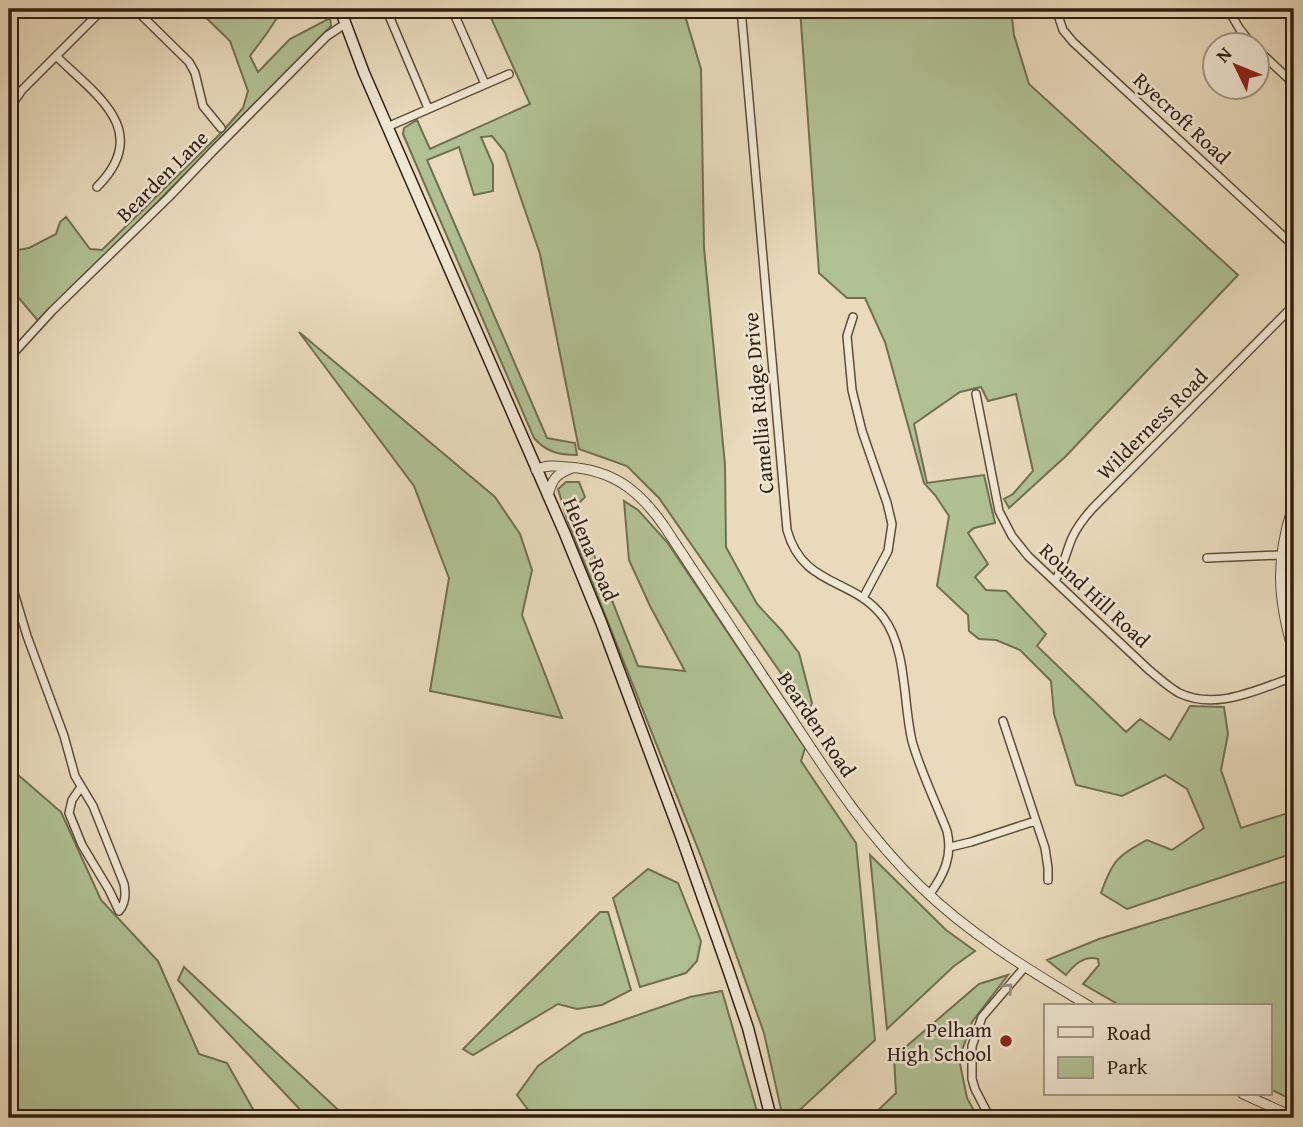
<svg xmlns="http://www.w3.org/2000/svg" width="1303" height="1127" viewBox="0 0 1303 1127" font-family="'Gentium Book Plus',serif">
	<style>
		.green { fill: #b0c194; stroke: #707051; stroke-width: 2 }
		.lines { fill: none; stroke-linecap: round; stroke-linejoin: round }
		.minor-casing { stroke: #5f4d39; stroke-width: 10 }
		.tertiary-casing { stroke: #5f4d39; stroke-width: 11 }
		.secondary-casing { stroke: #311e0e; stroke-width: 13 }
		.minor { stroke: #f0e7d3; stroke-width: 7 }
		.tertiary { stroke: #f0e7d3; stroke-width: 9 }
		.secondary { stroke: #f0e7d3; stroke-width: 10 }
		.oneway { stroke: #9a8d7a }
		.poi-dot { fill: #8f2418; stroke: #f0e7d3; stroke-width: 2.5 }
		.labels { text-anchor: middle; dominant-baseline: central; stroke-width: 5; stroke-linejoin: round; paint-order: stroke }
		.street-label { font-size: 21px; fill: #311e0e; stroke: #f0e7d3 }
		.poi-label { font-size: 21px; fill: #311e0e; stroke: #f0e7d3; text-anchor: end }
	</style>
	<rect width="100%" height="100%" fill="#e8dabb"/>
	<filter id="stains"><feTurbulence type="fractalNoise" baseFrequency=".00286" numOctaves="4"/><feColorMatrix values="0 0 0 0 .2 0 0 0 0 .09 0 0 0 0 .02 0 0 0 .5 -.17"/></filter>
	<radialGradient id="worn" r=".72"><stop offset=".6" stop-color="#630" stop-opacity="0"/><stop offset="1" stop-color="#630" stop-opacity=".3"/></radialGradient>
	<path class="green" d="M 197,9 L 283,9 L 267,33 L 250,56 L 258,72 L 290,39 L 330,18 L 331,26 L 39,322 L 19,298 L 9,292 L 9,247 L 13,251 L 29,248 L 56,234 L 60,222 L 66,217 L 90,249 L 102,250 L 222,132 L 243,108 L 248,91 L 230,41 Z
		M 487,9 L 683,9 L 701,69 L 704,248 L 725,465 L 726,547 L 757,604 L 782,631 L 799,653 L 812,703 L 808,712 L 659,498 L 627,466 L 579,449 L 540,254 L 505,152 L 492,136 L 481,137 L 493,165 L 493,191 L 474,195 L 459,147 L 427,160 L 547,438 L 575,443 L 577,455 C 559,455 546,452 534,438 L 403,134 L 404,128 L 417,120 L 430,149 L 530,104 Z
		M 800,9 L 1011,9 L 1014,35 L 1029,84 L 1238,275 L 1066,456 L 1009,508 L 1004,499 L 1013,494 L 1033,471 L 1016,394 L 988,401 L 981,387 L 960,392 L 914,424 L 927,483 L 984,475 L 995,523 L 974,528 L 968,533 L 988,564 L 975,577 L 986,590 L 1006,591 L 1046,634 L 1037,646 L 1126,732 L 1140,719 L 1170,740 L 1190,706 L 1224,707 L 1228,734 L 1221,770 L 1241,828 L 1294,811 L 1294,853 L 1127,909 L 1101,893 C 1113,859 1117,857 1147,840 L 1172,850 L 1204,828 L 1187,789 L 1165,775 L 1122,796 L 1076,785 L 1054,714 L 1051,681 L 1020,650 L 996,640 L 979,639 L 969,631 L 968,615 L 937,586 L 949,516 L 935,495 L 924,483 L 885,342 L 865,298 L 847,298 L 819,273 Z
		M 299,332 L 495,497 L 520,534 L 532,570 L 522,615 L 562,718 L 430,691 L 449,578 L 414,486 Z
		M 566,482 L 579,482 L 585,497 L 575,507 L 638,666 L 685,671 L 650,606 L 629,560 L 624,501 L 638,510 L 667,542 L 805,748 L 801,761 L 856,843 L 875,1040 L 791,1118 L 783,1118 L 764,1033 L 702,859 L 567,519 L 558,489 Z
		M 9,767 L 61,812 L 101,900 L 158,961 L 199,1054 L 227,1063 L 258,1118 L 9,1118 Z
		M 870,855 L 946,930 L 975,951 L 954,966 L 887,1029 Z
		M 648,869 L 678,883 L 701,941 L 697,961 L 686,973 L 640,987 L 613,898 Z
		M 1294,879 L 1294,1101 L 1270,1089 L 1270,1006 L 1121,1006 L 1083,984 L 1099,965 L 1098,959 C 1084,955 1074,965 1066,975 L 1047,960 L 1099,939 Z
		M 600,912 L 608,912 L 631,990 L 602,1005 L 577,1009 L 558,1004 L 473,1055 L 463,1049 Z
		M 184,967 L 347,1118 L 308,1118 L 178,980 Z
		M 1008,975 L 972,1022 L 959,1059 L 967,1098 L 978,1118 L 870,1118 L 896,1093 L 894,1057 L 979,984 Z
		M 722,991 L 759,1118 L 539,1118 L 529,1111 L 517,1095 L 538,1066 L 583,1034 L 690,997 Z"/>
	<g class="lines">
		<g class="minor-casing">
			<path id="minor" d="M 135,9 L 189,62 L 195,73 L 203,106 L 221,128
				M 388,9 L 390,18 L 428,108
				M 452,9 L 485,84
				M 741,9 L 787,530 C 803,588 853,577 883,617 C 907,648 903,703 912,741 C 920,770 936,803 947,831 C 953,856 944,875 929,895
				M 1056,9 L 1063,30 L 1073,42 L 1294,246
				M 1228,9 L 1239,28 L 1253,46
				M 1258,50 L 1294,84
				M 56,56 C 96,95 153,131 97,187
				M 9,109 L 22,90 L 103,9
				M 387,127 L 509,74
				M 853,317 L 847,336 L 852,390 L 862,431 L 887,503 L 892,524 L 888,551 L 863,598
				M 9,358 L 52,311 L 169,197 L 212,152 L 327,36 L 345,24
				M 976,394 L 999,511 L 1012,536 L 1028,556 L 1149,670 C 1159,678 1168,687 1179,693 C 1217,711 1258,689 1294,677
				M 1207,558 L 1281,555
				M 9,576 L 27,636 L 64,736 L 75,776 L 93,806 L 124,884 C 126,894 126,903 119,911
				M 1055,581 C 1063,568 1066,552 1072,538 C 1077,527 1084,518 1092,509 L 1294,305
				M 1003,721 L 1045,848 L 1048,868 L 1048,880
				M 81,787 L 72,800 L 69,813 L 82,845 L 109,890 L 119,911
				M 950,847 L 971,842 L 1035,821
				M 990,1118 L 975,1089 L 972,1079 L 972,1046 L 982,1017 L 1024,968"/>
		</g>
		<g class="tertiary-casing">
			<path id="tertiary" d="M 536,470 C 547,464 557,466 568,467 C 613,470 639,490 664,526 C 705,588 746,651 788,713 C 828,774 867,835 920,886 C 970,935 1029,970 1089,1006
				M 548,496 C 552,479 556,474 572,468
				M 1294,503 C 1275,559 1277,598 1294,654
				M 1243,1094 L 1294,1117"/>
		</g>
		<g class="secondary-casing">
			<path id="secondary" d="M 340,9 L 364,73 L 565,534 L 601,622 L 682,839 L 729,972 L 748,1028 L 771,1118"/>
		</g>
		<use href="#minor" class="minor"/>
		<use href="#tertiary" class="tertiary"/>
		<use href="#secondary" class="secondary"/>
	</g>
	<defs><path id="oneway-chevron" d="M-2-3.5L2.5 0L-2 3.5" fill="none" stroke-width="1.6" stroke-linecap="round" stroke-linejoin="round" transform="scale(1.75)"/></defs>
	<use class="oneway" href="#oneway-chevron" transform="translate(1008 988) rotate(-47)"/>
	<circle class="poi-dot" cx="1006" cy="1041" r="7"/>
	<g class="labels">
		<g class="street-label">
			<text transform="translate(1182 118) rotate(43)">Ryecroft Road</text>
			<text transform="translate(162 176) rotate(-45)">Bearden Lane</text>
			<text transform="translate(758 403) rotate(-95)">Camellia Ridge Drive</text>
			<text transform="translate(1152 424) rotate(-45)">Wilderness Road</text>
			<text transform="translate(591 549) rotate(67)">Helena Road</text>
			<text transform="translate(1095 595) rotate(43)">Round Hill Road</text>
			<text transform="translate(817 724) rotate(56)">Bearden Road</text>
		</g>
		<g class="poi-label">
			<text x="992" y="1029">Pelham<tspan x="992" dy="24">High School</tspan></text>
		</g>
	</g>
	<rect width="1303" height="1127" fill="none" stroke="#e8dabb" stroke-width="35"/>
	<rect x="10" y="10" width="1282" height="1106" fill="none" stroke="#311e0e" stroke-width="3.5"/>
	<rect x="18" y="18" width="1268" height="1092" fill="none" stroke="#311e0e" stroke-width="2"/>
	<rect x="1044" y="1004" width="228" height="91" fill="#f0e7d3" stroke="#a49784" stroke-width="2"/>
	<rect x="1058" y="1027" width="35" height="10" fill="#f0e7d3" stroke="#a49784" stroke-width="2"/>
	<text x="1107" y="1040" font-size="21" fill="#311e0e">Road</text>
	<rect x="1058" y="1057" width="35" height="21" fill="#b0c194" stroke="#a49784" stroke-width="2"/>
	<text x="1107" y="1074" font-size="21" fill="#311e0e">Park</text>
	<g transform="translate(1236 66) rotate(313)"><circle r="33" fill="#f0e7d3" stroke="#a49784" stroke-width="2"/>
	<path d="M0-5L12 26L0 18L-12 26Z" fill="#8f2418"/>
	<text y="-10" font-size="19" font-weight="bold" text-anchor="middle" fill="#311e0e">N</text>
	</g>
	<rect width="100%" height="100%" filter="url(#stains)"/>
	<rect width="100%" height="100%" fill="url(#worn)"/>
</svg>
